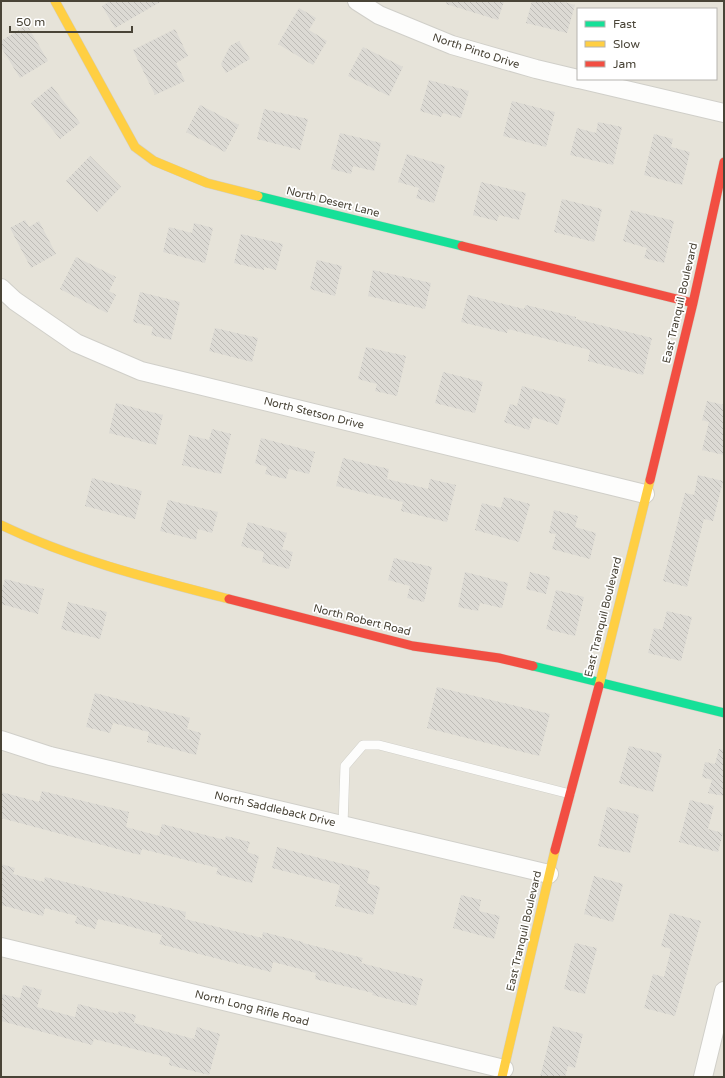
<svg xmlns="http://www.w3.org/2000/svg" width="725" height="1078" viewBox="0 0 725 1078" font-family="'Varela Round',sans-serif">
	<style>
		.residential { fill: #e6e3d9; fill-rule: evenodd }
		.building { fill: url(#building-back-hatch) }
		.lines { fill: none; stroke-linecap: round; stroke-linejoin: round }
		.lane-casing { stroke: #d0cfc9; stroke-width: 10 }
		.street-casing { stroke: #d0cfc9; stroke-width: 20 }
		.fast-casing { stroke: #d2cfc3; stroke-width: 10 }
		.slow-casing { stroke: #d2cfc3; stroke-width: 10 }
		.jam-casing { stroke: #d2cfc3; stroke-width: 10 }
		.lane { stroke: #fdfdfc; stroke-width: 9 }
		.street { stroke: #fdfdfc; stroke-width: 18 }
		.fast { stroke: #16e098; stroke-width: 9 }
		.slow { stroke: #ffcf43; stroke-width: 9 }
		.jam { stroke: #f24e42; stroke-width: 9 }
		.labels { text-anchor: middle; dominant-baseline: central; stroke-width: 3.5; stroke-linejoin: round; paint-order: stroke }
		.street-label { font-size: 11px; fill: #494437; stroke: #fff }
	</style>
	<defs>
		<pattern id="building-back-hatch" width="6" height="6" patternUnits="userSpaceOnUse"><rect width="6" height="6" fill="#dcdad4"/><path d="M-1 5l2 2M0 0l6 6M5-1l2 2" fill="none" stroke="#bebcb7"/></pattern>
	</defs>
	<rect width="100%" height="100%" fill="#f2f1ec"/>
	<path class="residential" d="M 1,1 L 724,1 L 724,1077 L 1,1077 ZM 578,9 L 716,9 L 716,79 L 578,79 Z"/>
	<path class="building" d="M 110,1 L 162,1 L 115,28 L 102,6 Z
		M 447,1 L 504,1 L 498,20 L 446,4 Z
		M 532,1 L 561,1 L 575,5 L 567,33 L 526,23 Z
		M 299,8 L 316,18 L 309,30 L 327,41 L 313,65 L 278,44 Z
		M 27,25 L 48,61 L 20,78 L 1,47 L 1,41 Z
		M 175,29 L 188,56 L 176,63 L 185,81 L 155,95 L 133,50 Z
		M 239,41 L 250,59 L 226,73 L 221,64 L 230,46 Z
		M 363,47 L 403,67 L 389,96 L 348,76 Z
		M 429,80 L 469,91 L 461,118 L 443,113 L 441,117 L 420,111 Z
		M 52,86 L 80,123 L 60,139 L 31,103 Z
		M 512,101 L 555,112 L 546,147 L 503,136 Z
		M 200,105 L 239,125 L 225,152 L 186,132 Z
		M 264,109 L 308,119 L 300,150 L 257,139 Z
		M 598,122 L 622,127 L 613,165 L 570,155 L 577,128 L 596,133 Z
		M 340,133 L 381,143 L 374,171 L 353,166 L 351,174 L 331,169 Z
		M 654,134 L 673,139 L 671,147 L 690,152 L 682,185 L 644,175 Z
		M 407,154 L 445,166 L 434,203 L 416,198 L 419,188 L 398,182 Z
		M 90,156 L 121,187 L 97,212 L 66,181 Z
		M 481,182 L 526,193 L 519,220 L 499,215 L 497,221 L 473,215 Z
		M 562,199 L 602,209 L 594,242 L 554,232 Z
		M 631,210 L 674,221 L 664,263 L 644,258 L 647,248 L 623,241 Z
		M 25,220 L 29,227 L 39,221 L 56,254 L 31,268 L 10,228 Z
		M 194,223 L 213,228 L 205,263 L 163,252 L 169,227 L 192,233 Z
		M 241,234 L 283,244 L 276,270 L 264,267 L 264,270 L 234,263 Z
		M 76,257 L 116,277 L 109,291 L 116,295 L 107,313 L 60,289 Z
		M 317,260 L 342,266 L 335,296 L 310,289 Z
		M 373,270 L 431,283 L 425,309 L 368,296 Z
		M 140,292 L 180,302 L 171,340 L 151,335 L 153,327 L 133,322 Z
		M 468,295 L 524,309 L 526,305 L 576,317 L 576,319 L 652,338 L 643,375 L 588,361 L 590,350 L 508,329 L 507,333 L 461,322 Z
		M 215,328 L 258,338 L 252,362 L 209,351 Z
		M 366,347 L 406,356 L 397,396 L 375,391 L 377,384 L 358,379 Z
		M 443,372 L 483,382 L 475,413 L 435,403 Z
		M 522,386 L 566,399 L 558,425 L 533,417 L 529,430 L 504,422 L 510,404 L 517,406 Z
		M 707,401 L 724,405 L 724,455 L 702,450 L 709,422 L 702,420 Z
		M 116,403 L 163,415 L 156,445 L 109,433 Z
		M 212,429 L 231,434 L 221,474 L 182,465 L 189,435 L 209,440 Z
		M 261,438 L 315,452 L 309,474 L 289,469 L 286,479 L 265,474 L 267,467 L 255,463 Z
		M 343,458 L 389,469 L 387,479 L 428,489 L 430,479 L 456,485 L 447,522 L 401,511 L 403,502 L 336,486 Z
		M 698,475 L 723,481 L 713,521 L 704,519 L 687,587 L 663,581 L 685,493 L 694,495 Z
		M 92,478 L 142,491 L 135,519 L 85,506 Z
		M 504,497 L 530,504 L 519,542 L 475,530 L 482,503 L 501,508 Z
		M 168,500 L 218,512 L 212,533 L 198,529 L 196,540 L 160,531 Z
		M 554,510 L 578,516 L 575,527 L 596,533 L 590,559 L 552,549 L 556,534 L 549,533 Z
		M 248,522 L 287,533 L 282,549 L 293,552 L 289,569 L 262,562 L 264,552 L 241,546 Z
		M 394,558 L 432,567 L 424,602 L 407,598 L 410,586 L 388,580 Z
		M 465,572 L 508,583 L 502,608 L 480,603 L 478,611 L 458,607 Z
		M 530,572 L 550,577 L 546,594 L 526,589 Z
		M 5,579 L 44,589 L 38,614 L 1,604 L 1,594 Z
		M 556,590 L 584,597 L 575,636 L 546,629 Z
		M 68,602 L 107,612 L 100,639 L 61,629 Z
		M 667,611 L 692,617 L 681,661 L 648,653 L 654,628 L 662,630 Z
		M 437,687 L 550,714 L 539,756 L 427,728 Z
		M 95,693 L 190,718 L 187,729 L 201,733 L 196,755 L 147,742 L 149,732 L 113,723 L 110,733 L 86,727 Z
		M 629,746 L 662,754 L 653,792 L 619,783 Z
		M 719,749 L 724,750 L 724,796 L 708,793 L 712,780 L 702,777 L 705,762 L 715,764 Z
		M 42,791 L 129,812 L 126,827 L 159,836 L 162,824 L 225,840 L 226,836 L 250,842 L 247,852 L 259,856 L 252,883 L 216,874 L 218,868 L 142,849 L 140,855 L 1,818 L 1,792 L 39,802 Z
		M 690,800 L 714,806 L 708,829 L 723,833 L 718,852 L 679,842 Z
		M 607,807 L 639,815 L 630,853 L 598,846 Z
		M 277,847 L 370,871 L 367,883 L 380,887 L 373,915 L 335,906 L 340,885 L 272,868 Z
		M 1,864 L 15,868 L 13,874 L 44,882 L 45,877 L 186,912 L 185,919 L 262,938 L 263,932 L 303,942 L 303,943 L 363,958 L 361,963 L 423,979 L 416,1006 L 372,995 L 373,993 L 315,979 L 316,973 L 273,962 L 271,972 L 159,944 L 162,935 L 120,924 L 98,919 L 95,929 L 75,923 L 77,916 L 45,908 L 43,916 L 1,905 Z
		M 594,876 L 623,884 L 613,922 L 584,914 Z
		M 461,895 L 481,900 L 479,911 L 500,916 L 494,939 L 453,928 Z
		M 670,913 L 701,921 L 675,1016 L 644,1008 L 653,974 L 664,977 L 671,949 L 661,946 Z
		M 575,943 L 597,948 L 585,994 L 564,989 Z
		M 23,985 L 42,990 L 37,1007 L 75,1017 L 78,1004 L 118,1014 L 119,1011 L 136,1015 L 134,1023 L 194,1039 L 197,1027 L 220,1034 L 209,1075 L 169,1065 L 170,1058 L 94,1039 L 92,1045 L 1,1021 L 1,994 L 20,998 Z
		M 553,1026 L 583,1034 L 575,1068 L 568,1066 L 565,1077 L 540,1077 Z"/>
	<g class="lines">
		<g class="lane-casing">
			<path id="lane" d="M 343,825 L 345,766 L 363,745 L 379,745 L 570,794"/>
		</g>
		<g class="street-casing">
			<path id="street" d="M 357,1 L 379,15 L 452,45 L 536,69 L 578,79
				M 579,79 L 724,113
				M 1,288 L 15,301 L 76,343 L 141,371 L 645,494
				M 1,740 L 50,756 L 549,874
				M 1,947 L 504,1069
				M 703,1077 L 724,991"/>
		</g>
		<g class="fast-casing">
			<path id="fast" d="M 258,196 L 462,246
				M 533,666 L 724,713"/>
		</g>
		<g class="slow-casing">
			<path id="slow" d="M 55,1 L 135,147 L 154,161 L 207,183 L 258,196
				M 1,525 C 74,560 151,579 229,599
				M 599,686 L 650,480
				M 502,1077 L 555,850"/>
		</g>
		<g class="jam-casing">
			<path id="jam" d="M 462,246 L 693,303
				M 650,480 L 693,303 L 724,162
				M 229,599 L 413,646 L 499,658 L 533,666
				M 555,850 L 599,686"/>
		</g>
		<use href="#lane" class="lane"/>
		<use href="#street" class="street"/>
		<use href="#fast" class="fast"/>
		<use href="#slow" class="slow"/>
		<use href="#jam" class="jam"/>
	</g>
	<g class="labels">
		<g class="street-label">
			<text transform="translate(476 51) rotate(18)">North Pinto Drive</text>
			<text transform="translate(333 202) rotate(14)">North Desert Lane</text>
			<text transform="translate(680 303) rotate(-77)">East Tranquil Boulevard</text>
			<text transform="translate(314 413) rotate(14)">North Stetson Drive</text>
			<text transform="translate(603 617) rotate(-76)">East Tranquil Boulevard</text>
			<text transform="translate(362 620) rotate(14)">North Robert Road</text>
			<text transform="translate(275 809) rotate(13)">North Saddleback Drive</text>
			<text transform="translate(524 931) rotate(-77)">East Tranquil Boulevard</text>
			<text transform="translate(252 1008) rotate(14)">North Long Rifle Road</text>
		</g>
	</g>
	<rect width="725" height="1078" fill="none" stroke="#494437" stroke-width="4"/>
	<rect x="577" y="8" width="140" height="72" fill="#ffffff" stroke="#b6b4af"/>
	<rect x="585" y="21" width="20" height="6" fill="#16e098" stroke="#b6b4af"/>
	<text x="613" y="28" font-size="12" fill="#494437">Fast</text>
	<rect x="585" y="41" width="20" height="6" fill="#ffcf43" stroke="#b6b4af"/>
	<text x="613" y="48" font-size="12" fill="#494437">Slow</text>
	<rect x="585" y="61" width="20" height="6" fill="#f24e42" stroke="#b6b4af"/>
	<text x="613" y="68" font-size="12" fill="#494437">Jam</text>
	<path d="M10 26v6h122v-6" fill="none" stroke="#494437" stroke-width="2"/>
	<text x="16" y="26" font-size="12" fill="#494437" stroke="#ffffff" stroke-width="3" paint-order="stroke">50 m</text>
</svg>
